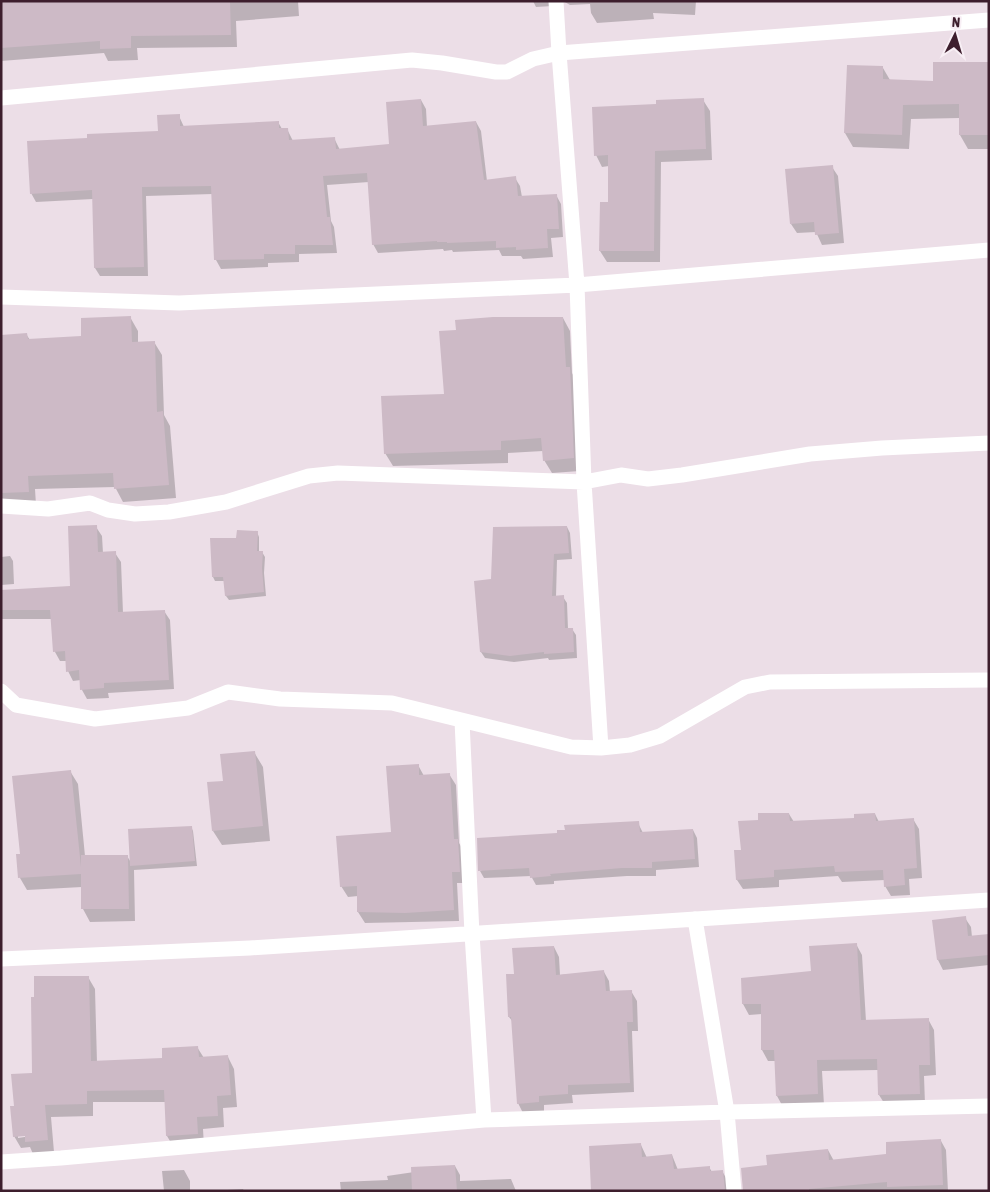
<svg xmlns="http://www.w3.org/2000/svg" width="990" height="1192" viewBox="0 0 990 1192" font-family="'Asap Condensed',sans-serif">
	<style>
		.shadow { fill: #0003; fill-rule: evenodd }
		.building { fill: #cdbac6 }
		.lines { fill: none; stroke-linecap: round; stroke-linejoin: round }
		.street { stroke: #fff; stroke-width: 15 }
	</style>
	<rect width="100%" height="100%" fill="#ecdee7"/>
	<path class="shadow" d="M 1,1 L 298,1 L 299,16 L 236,21 L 237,47 L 137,48 L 138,60 L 108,61 L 104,53 L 1,61 Z
		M 533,1 L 560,1 L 553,6 L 536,7 Z
		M 563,1 L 696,1 L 695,15 L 653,13 L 654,19 L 597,23 L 591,13 L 590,4 L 570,5 Z
		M 989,64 L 989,149 L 968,149 L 960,135 L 960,118 L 911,119 L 909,149 L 853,147 L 845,133 L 883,68 L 890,80 L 935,82 Z
		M 421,100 L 426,109 L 427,127 L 476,122 L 481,131 L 487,181 L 515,178 L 520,186 L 522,197 L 556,195 L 561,204 L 563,237 L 551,238 L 553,257 L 523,259 L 521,256 L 502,256 L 499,250 L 453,252 L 452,250 L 444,251 L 443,249 L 378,253 L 373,244 L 369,182 L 327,185 L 331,221 L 334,227 L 337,253 L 299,254 L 299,262 L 268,263 L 268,267 L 221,269 L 216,260 L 213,194 L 146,196 L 148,276 L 100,276 L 95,268 L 93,199 L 36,202 L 31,193 L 88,140 L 159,132 L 179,116 L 184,127 L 278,122 L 282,129 L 287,129 L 293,141 L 334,138 L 340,150 L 390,146 Z
		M 703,100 L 710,111 L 712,160 L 661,162 L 660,262 L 607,262 L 600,251 L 609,203 L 609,166 L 602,167 L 596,155 L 657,105 Z
		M 832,167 L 838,176 L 844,243 L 822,245 L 816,232 L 797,233 L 791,224 Z
		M 130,317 L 138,331 L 138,343 L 154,342 L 162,355 L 164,415 L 170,426 L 176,498 L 123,502 L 115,487 L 35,489 L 36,505 L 1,506 L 1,336 L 26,334 L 30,340 L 83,337 Z
		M 563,318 L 570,331 L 572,373 L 577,381 L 580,471 L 552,473 L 544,460 L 543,451 L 508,453 L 508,463 L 393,466 L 385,453 L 445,395 Z
		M 96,527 L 102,536 L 103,553 L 115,553 L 121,562 L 123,613 L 164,611 L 170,620 L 174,689 L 108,693 L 109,698 L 87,699 L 82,690 L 81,680 L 73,681 L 68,671 L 67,661 L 60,661 L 55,652 L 52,619 L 1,619 L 1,591 L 72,587 Z
		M 567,527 L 570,533 L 572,559 L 557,560 L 556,597 L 563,597 L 567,603 L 568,629 L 572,629 L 576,635 L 577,658 L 549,660 L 548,658 L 514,662 L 485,658 L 481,652 L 492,581 Z
		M 257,532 L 259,537 L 259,552 L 262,552 L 265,557 L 264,573 L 266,596 L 229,600 L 226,596 L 224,581 L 215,581 L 213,577 Z
		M 10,556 L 13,561 L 14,584 L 1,585 L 1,557 Z
		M 254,752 L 263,767 L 270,841 L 222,845 L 213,831 L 224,782 Z
		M 418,765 L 424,776 L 449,774 L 456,785 L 459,843 L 464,851 L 465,883 L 457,883 L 459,921 L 365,923 L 358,912 L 358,896 L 348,897 L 341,886 L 393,833 Z
		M 70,771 L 78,784 L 85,856 L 127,856 L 132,864 L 191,827 L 193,831 L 197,866 L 134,870 L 135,921 L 90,922 L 83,909 L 82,887 L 27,890 L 20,878 L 21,855 Z
		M 789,814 L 794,822 L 855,819 L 875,814 L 879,822 L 913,819 L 919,829 L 922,878 L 909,879 L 910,895 L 891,896 L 885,886 L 885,880 L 842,882 L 838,876 L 779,880 L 779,887 L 743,889 L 737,880 L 742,851 L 759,821 Z
		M 638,823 L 643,833 L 693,830 L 697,838 L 699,867 L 656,870 L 656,876 L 627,876 L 554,881 L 554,884 L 536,885 L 531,876 L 484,878 L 480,871 L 558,834 Z
		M 965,918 L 971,927 L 972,937 L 989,936 L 989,965 L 943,970 L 938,960 L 933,921 Z
		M 856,944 L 862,955 L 866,1021 L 928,1019 L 934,1030 L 936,1075 L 924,1076 L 925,1104 L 886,1106 L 879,1095 L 878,1070 L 822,1071 L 824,1105 L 783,1107 L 777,1096 L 776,1061 L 768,1061 L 762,1050 L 762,1014 L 749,1015 L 743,1004 L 812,972 Z
		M 554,947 L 559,957 L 560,975 L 604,972 L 609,981 L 610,992 L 631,991 L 637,1001 L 638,1031 L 632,1031 L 634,1092 L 572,1095 L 573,1103 L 544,1105 L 544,1111 L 523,1113 L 518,1103 L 513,1022 L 509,1017 L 515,975 Z
		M 88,977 L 95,989 L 97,1062 L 163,1059 L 197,1047 L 204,1058 L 228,1057 L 234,1069 L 237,1107 L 223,1108 L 224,1127 L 203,1129 L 204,1146 L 174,1148 L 167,1136 L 166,1102 L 93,1102 L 93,1116 L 51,1117 L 54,1152 L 33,1154 L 30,1147 L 21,1148 L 14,1136 L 15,1107 ZM 18,1135 L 31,1136 L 18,1138 Z
		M 941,1141 L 946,1150 L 948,1191 L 744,1191 L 768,1166 L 828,1150 L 834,1161 L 888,1156 Z
		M 641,1145 L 647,1158 L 672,1155 L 678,1170 L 709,1167 L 712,1172 L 722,1171 L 729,1183 L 729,1191 L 593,1191 Z
		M 455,1166 L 460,1175 L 460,1181 L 511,1179 L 516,1191 L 341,1191 L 340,1182 L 388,1180 L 387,1176 Z
		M 184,1170 L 190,1181 L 190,1191 L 164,1191 L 162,1171 Z
		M 243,1189 L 244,1191 L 211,1191 Z"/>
	<path class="building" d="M 1,1 L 230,1 L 231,35 L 131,36 L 131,48 L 100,49 L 100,41 L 1,48 Z
		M 933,62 L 989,62 L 989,135 L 959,135 L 959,104 L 903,105 L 902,135 L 844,133 L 847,65 L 883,66 L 883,79 L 933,81 Z
		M 704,98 L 706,149 L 655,151 L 654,251 L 599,251 L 600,202 L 608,202 L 608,155 L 594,156 L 592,107 L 656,104 L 656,100 Z
		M 421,99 L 423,126 L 476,121 L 484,180 L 516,176 L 518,196 L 557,194 L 559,229 L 547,229 L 548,248 L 516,250 L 516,247 L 496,248 L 496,241 L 447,243 L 447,242 L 437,242 L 437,241 L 372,245 L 367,173 L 323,176 L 327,217 L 330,217 L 333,245 L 295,245 L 295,254 L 264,254 L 264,259 L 214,260 L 211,186 L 142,187 L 144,267 L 94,268 L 92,190 L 30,194 L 27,141 L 87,138 L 87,134 L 158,131 L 157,115 L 180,114 L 180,126 L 279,121 L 279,128 L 288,128 L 289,140 L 335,137 L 336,149 L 389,144 L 386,102 Z
		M 833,165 L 839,233 L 815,235 L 814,222 L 790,224 L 785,169 Z
		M 131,316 L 132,342 L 155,341 L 157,412 L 163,411 L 169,485 L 114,489 L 113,473 L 28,476 L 29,492 L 1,493 L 1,335 L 27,333 L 28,339 L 81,336 L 81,318 Z
		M 493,317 L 563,317 L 566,367 L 570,367 L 574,458 L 543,461 L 541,438 L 501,441 L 501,450 L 384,454 L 381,396 L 444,394 L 439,331 L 456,330 L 455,320 Z
		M 97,525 L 98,552 L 116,551 L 118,612 L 165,610 L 169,680 L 104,683 L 104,688 L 80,690 L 79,670 L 66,672 L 65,651 L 53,652 L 50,610 L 1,610 L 1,590 L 70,586 L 68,526 Z
		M 567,526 L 569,553 L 554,554 L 552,596 L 564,595 L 565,628 L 573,628 L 574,652 L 544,654 L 544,652 L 510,656 L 480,652 L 474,581 L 491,579 L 493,527 Z
		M 237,530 L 258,531 L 257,551 L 263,551 L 262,568 L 264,592 L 225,596 L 223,577 L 212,577 L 210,538 L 236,538 Z
		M 255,751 L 263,826 L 212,831 L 207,782 L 223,781 L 220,754 Z
		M 419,764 L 419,775 L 450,773 L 454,839 L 458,839 L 460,872 L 452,872 L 454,910 L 405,913 L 357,912 L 357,886 L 340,887 L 336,836 L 391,832 L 386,766 Z
		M 71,770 L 81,867 L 81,855 L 128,855 L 129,909 L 81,909 L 81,874 L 18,878 L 16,854 L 20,854 L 12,776 Z
		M 758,813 L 789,813 L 790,821 L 854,818 L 854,814 L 875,813 L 876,821 L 914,818 L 917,868 L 904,869 L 905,885 L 884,887 L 883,870 L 835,872 L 834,866 L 774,870 L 774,877 L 736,880 L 734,850 L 741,850 L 738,821 L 758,820 Z
		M 639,821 L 640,832 L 693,829 L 695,859 L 652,862 L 652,868 L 622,868 L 550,874 L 551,876 L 530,878 L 529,868 L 478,871 L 477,838 L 557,833 L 557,830 L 565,830 L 564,825 Z
		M 192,826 L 195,861 L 130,866 L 128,829 Z
		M 966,916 L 968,936 L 989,934 L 989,955 L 937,960 L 932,920 Z
		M 857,943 L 861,1020 L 929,1018 L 930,1065 L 919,1065 L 920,1094 L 878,1095 L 877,1059 L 817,1060 L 818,1094 L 776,1096 L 774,1050 L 761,1050 L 761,1004 L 742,1004 L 741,978 L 811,971 L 809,946 Z
		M 554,946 L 556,975 L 604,970 L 606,991 L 632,990 L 633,1022 L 627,1022 L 630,1083 L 568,1085 L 568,1094 L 539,1096 L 539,1102 L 517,1104 L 511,1017 L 508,1017 L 506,974 L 514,974 L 512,948 Z
		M 34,976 L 89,976 L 91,1061 L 162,1058 L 162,1048 L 198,1046 L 199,1057 L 228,1055 L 231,1095 L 217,1096 L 218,1116 L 197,1117 L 198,1134 L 166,1136 L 164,1090 L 87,1091 L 87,1104 L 45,1105 L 48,1140 L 25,1142 L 25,1136 L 13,1137 L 10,1106 L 14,1106 L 11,1074 L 32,1073 L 31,997 L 34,997 Z
		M 941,1139 L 943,1185 L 887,1187 L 887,1182 L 809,1189 L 809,1191 L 743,1191 L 741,1168 L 767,1165 L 766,1155 L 828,1149 L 829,1160 L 886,1154 L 886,1142 Z
		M 641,1143 L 642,1157 L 672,1154 L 674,1169 L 710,1166 L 710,1171 L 723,1170 L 725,1191 L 591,1191 L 589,1146 Z
		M 455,1165 L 457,1191 L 412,1191 L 411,1167 Z"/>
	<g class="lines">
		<path class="street" d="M 556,1 L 559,53 L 577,285 L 584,482 L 601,748
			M 1,98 L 412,60 L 442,63 L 496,72 L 507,72 L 533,59 L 559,53 L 989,20
			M 1,297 L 179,303 L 577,285 L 989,250
			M 1,506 L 48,509 L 90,503 L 108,510 L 135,514 L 169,512 L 226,502 L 309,476 L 338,473 L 584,482 L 621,475 L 648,479 L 682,475 L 810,454 L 882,448 L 989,443
			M 1,691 L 16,705 L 95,719 L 188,708 L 228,692 L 280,699 L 392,703 L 571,747 L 601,748 L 630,745 L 660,736 L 745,687 L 770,682 L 989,680
			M 462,721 L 472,934 L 484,1120
			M 695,919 L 727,1112 L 734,1191
			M 1,959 L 250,948 L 989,900
			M 1,1162 L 61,1158 L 484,1120 L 727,1112 L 989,1106"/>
	</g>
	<rect width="990" height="1192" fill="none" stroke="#3d1e2d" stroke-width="5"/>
	<g transform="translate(955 35) rotate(5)" stroke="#f8eff5" stroke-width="4" paint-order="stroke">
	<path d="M0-4L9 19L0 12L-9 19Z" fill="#3d1e2d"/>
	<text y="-8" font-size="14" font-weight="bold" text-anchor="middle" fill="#3d1e2d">N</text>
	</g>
</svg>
